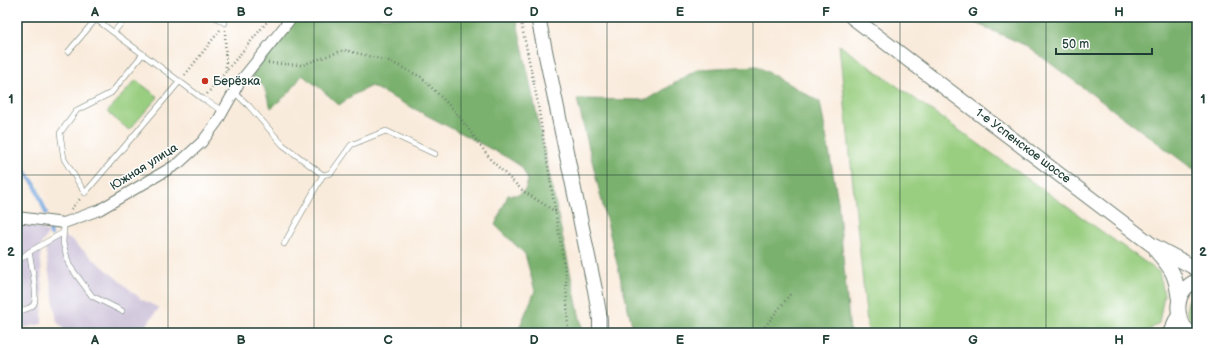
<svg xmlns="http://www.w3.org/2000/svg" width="1214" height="350" viewBox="0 0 1214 350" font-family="'Balsamiq Sans',sans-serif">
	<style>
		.industrial { fill: #cabfd7 }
		.green { fill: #99ce80; stroke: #5c865a }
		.forest { fill: #7ab16e; stroke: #4c7751 }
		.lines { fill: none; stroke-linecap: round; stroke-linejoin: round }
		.stream { stroke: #71a5de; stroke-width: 4 }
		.lane-casing { stroke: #6b7a6e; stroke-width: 6 }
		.street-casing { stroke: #6b7a6e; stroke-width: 12 }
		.secondary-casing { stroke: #6b7a6e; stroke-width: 16 }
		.path { stroke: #6b7a6e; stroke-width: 2.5; stroke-dasharray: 1 3; stroke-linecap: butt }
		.lane { stroke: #fff; stroke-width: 5 }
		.street { stroke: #fff; stroke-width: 10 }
		.secondary { stroke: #fff; stroke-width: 14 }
		.grid { fill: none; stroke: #1f3d34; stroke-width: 1; stroke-opacity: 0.55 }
		.poi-dot { fill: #c8321e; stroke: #fff; stroke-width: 1.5 }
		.labels { text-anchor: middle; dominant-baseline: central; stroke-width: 3; stroke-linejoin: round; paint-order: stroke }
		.poi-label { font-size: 12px; fill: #1f3d34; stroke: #fff; text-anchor: start }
		.street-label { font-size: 12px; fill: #1f3d34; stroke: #fff }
		.neatline { fill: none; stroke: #1f3d34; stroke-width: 1.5 }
		.grid-label { font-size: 13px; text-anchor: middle; font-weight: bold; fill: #1f3d34 }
	</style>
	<rect width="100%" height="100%" fill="#fff"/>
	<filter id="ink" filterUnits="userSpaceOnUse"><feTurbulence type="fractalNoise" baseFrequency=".025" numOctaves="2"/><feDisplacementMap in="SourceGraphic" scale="8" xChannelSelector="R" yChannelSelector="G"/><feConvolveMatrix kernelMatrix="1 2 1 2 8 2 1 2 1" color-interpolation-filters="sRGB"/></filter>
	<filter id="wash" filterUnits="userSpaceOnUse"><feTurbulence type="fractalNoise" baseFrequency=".012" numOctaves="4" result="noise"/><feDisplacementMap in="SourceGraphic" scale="16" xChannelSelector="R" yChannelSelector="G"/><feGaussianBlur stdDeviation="0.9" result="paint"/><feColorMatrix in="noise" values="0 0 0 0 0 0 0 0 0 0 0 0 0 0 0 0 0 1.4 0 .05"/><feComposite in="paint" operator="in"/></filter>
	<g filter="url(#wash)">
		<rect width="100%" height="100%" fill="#f9ebdb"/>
		<path class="industrial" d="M 18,221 L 49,232 L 40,246 L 43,296 L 42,324 L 17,329 L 17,223 Z
			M 65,237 L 74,241 L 77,246 L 83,250 L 141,299 L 159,308 L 143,330 L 134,326 L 127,333 L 67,333 L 57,322 L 45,248 L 56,239 Z"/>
		<path class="green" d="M 839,45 L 1159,272 L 1164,294 L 1159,323 L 1145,333 L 868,333 Z
			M 136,80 L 158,97 L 129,130 L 107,112 Z
			M 1197,291 L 1197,328 C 1184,317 1183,301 1197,291 Z"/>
		<path class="forest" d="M 299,17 L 516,17 L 583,333 L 517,333 L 535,291 L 525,254 L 495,225 L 508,195 L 518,195 L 525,190 L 528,180 L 522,167 L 508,158 L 371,86 L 353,95 L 339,105 L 320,88 L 302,75 L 289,93 L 271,108 L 264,87 L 251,75 Z
			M 962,17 L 1197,17 L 1197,172 L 1027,46 Z
			M 757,66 L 820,102 L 838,201 L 850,333 L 634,333 L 577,99 L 647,100 L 698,69 Z"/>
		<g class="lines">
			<path class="stream" d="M 17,160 L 35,185 L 46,213
				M 50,227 L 51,235"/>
		</g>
	</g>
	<g filter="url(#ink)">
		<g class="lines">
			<g class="lane-casing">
				<path id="lane" d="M 93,17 L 203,99 L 223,111
					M 215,17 L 225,23
					M 114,32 L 126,17
					M 68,52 L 96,19
					M 143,54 L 111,93 L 77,110 L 60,133 L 64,159 L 85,193 L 180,81
					M 234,92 L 249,106 L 283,145 L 323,175 L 331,173 L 351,145 L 373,136 L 386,131 L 435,154
					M 64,223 L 63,243 L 69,265 L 92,296 L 122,311
					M 284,244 L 323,175
					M 17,262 L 29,252 L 64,232
					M 17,312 C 22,310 31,309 34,304 C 38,296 31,262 29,252"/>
			</g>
			<g class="street-casing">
				<path id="street" d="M 17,217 L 64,223 L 99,210 L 179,163 L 202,142 L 217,122 L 239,83 L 292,17"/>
			</g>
			<g class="secondary-casing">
				<path id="secondary" d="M 538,17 L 595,290 L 600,319 L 600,333
					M 852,17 L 1152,245 L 1197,269
					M 1157,252 C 1173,270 1176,276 1179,300
					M 1170,333 L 1178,316
					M 1190,333 C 1173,319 1174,289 1197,281"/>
			</g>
			<path class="path" d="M 520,17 L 537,99 L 566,277 L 568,333
				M 225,30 L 226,72
				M 268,63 L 302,65 L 344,50 L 389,61 L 421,77 L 455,111 L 491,160 L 523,191 L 556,212
				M 185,75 L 220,30
				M 207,94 L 271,17
				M 71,209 L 80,199
				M 760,333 L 792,292"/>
			<use href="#lane" class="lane"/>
			<use href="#street" class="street"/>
			<use href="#secondary" class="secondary"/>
		</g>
	</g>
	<path class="grid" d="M 168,17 L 168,333M 314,17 L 314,333M 461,17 L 461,333M 607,17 L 607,333M 753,17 L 753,333M 900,17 L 900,333M 1046,17 L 1046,333M 17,175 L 1197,175"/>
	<circle class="poi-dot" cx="205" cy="81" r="4"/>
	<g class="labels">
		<g class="poi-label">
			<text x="213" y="81">Берёзка</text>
		</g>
		<g class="street-label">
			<text transform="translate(1023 146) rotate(37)">1-е Успенское шоссе</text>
			<text transform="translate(144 167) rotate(-32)">Южная улица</text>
		</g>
	</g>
	<rect width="1214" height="350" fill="none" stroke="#fff" stroke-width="44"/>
	<path d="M1056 48v6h96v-6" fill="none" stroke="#1f3d34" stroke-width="2"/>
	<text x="1062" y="48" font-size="12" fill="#1f3d34" stroke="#ffffff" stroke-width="3" paint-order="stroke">50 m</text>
	<rect x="22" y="22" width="1170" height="306" class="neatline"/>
	<g class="grid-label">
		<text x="95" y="16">A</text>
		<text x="241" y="16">B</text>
		<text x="388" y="16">C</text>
		<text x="534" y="16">D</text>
		<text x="680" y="16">E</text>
		<text x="826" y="16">F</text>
		<text x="973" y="16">G</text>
		<text x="1119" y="16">H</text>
		<text x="11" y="103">1</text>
		<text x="1203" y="103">1</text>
		<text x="11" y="256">2</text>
		<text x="1203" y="256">2</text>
		<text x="95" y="344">A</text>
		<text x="241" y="344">B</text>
		<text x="388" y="344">C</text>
		<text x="534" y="344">D</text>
		<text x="680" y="344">E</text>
		<text x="826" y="344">F</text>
		<text x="973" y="344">G</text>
		<text x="1119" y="344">H</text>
	</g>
</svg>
